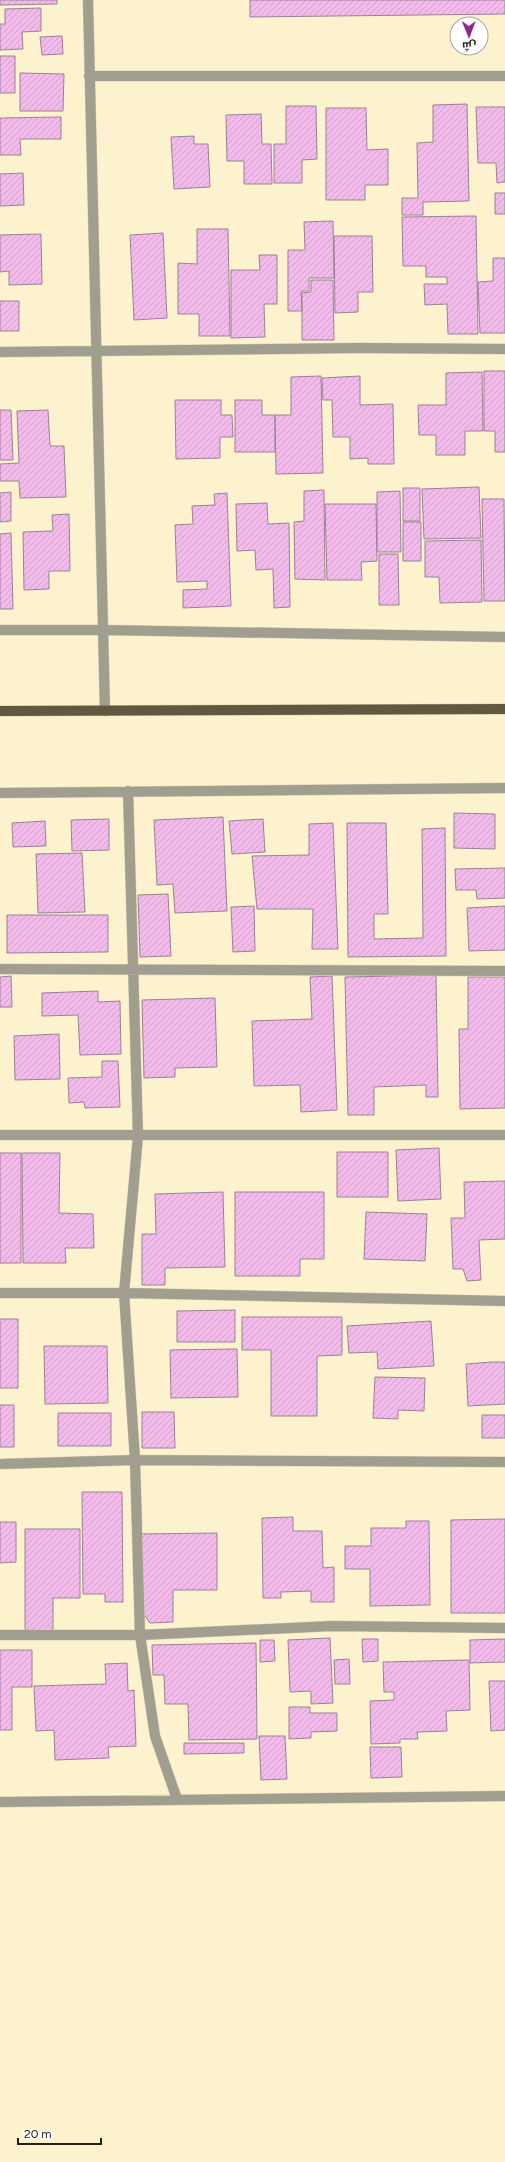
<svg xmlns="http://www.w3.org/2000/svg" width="505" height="2162" viewBox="0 0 505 2162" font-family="Figtree,Cairo,sans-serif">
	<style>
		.building { fill: url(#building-hatch); stroke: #9c8097 }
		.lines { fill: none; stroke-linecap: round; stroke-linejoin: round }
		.minor-casing { stroke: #d9d0b0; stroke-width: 11 }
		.major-casing { stroke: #d9d0b0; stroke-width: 11 }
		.minor { stroke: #a29e8f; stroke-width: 10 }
		.major { stroke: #60593f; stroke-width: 10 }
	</style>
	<defs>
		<pattern id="building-hatch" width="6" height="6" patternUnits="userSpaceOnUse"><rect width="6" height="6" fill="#f3bbeb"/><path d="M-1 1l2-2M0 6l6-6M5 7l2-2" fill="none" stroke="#d0a0c8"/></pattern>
	</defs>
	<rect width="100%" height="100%" fill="#fcf2ce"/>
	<path class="building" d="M 0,0 L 57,0 L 57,4 L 0,5 Z
		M 250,0 L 505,0 L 505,14 L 250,17 Z
		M 41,8 L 41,31 L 22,32 L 23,49 L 0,50 L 0,24 L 5,24 L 5,9 Z
		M 62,36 L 63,54 L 42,55 L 40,37 Z
		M 0,56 L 15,56 L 15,93 L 0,93 Z
		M 20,73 L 64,74 L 63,111 L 20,111 Z
		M 467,104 L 469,201 L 423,202 L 423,215 L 402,215 L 402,198 L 418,198 L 417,143 L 433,142 L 433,105 Z
		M 286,106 L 316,106 L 317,159 L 302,160 L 302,183 L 274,183 L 274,144 L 286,144 Z
		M 476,107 L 505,107 L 505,182 L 497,183 L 496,163 L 478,163 Z
		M 326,108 L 366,108 L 367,150 L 388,149 L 388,185 L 365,185 L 365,200 L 326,200 Z
		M 261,114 L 262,144 L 271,144 L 272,184 L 244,184 L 244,161 L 227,161 L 226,115 Z
		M 61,117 L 61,139 L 20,139 L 21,155 L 0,155 L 0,118 Z
		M 194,136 L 194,144 L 208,144 L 210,187 L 174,189 L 171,137 Z
		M 23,173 L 24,205 L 0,206 L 0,174 Z
		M 495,193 L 505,193 L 505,214 L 495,214 Z
		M 476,216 L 478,334 L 448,334 L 447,304 L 425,305 L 424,284 L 447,284 L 447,277 L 426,277 L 426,266 L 403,266 L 402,217 Z
		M 333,221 L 334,278 L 309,278 L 309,291 L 301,291 L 302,311 L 288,311 L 288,250 L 305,250 L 304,222 Z
		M 197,229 L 228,229 L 230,336 L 199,336 L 199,314 L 178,314 L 178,263 L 197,264 Z
		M 163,233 L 167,318 L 134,320 L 130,235 Z
		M 41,234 L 42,284 L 9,285 L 9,271 L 0,272 L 0,235 Z
		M 334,236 L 372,236 L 373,292 L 358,292 L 358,312 L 335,313 Z
		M 259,255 L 277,255 L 277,304 L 264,304 L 265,337 L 231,338 L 231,270 L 260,270 Z
		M 493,258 L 505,258 L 505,333 L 480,333 L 478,282 L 493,281 Z
		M 311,280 L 333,280 L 334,340 L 302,340 L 302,293 L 311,292 Z
		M 0,301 L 19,301 L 19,331 L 0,331 Z
		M 484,371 L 505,371 L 505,452 L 495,452 L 495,431 L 484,431 Z
		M 482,372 L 483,431 L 465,431 L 465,455 L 436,455 L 436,435 L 419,435 L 418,405 L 446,405 L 446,373 Z
		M 321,376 L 323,473 L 276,474 L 275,415 L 291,415 L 291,377 Z
		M 360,376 L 360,405 L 393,404 L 394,464 L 368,464 L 368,458 L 350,459 L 350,437 L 333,437 L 332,400 L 323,400 L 322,378 Z
		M 175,400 L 221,400 L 221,415 L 232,415 L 233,437 L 220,437 L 220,458 L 176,459 Z
		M 235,400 L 262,400 L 262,415 L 275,415 L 275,452 L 235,452 Z
		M 0,410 L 11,410 L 13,460 L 0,460 Z
		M 48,410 L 50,446 L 64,446 L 66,497 L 20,498 L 19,481 L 0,481 L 0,464 L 19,463 L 17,411 Z
		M 479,487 L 481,538 L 424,539 L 422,489 Z
		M 403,488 L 420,488 L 420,521 L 403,521 Z
		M 324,490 L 325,580 L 295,579 L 294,522 L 304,521 L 304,491 Z
		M 400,491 L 401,552 L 377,552 L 377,492 Z
		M 11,492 L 11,521 L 0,522 L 0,493 Z
		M 227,493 L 231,606 L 183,608 L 183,590 L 207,589 L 207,581 L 177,582 L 175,525 L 193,524 L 192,506 L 215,505 L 214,494 Z
		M 482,499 L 504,499 L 505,601 L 484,601 Z
		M 267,503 L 268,524 L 289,523 L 290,607 L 274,608 L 273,569 L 256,570 L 255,550 L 237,551 L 236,504 Z
		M 325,504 L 376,504 L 377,561 L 361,562 L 362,580 L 327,580 Z
		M 69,514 L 70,571 L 49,571 L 49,589 L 24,590 L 23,532 L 53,531 L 52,515 Z
		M 403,522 L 421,522 L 421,561 L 403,561 Z
		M 11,533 L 13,609 L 0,609 L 0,534 Z
		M 481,540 L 482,602 L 440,603 L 439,577 L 425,577 L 425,541 Z
		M 379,554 L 398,554 L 399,605 L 379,605 Z
		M 454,813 L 495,814 L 495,849 L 454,848 Z
		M 223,817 L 227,911 L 175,913 L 173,884 L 157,885 L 154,820 Z
		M 109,819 L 109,850 L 72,851 L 71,820 Z
		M 263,819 L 265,852 L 232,854 L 229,821 Z
		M 45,821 L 46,846 L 13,847 L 12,823 Z
		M 333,823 L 338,949 L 312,949 L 313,909 L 257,909 L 252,856 L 309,855 L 309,824 Z
		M 347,823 L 386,823 L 388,914 L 374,914 L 374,939 L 423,938 L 422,829 L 445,828 L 446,956 L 348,957 Z
		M 82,853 L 85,912 L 38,913 L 36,854 Z
		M 505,868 L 505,898 L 477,899 L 476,890 L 456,890 L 455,869 Z
		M 168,894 L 171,956 L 140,957 L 138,895 Z
		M 254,906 L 255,951 L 233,952 L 231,907 Z
		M 505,906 L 505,950 L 469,951 L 467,908 Z
		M 7,915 L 108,915 L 108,952 L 7,953 Z
		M 436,975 L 438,1097 L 426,1097 L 426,1085 L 374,1087 L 374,1115 L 348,1115 L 345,977 Z
		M 11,976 L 12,1007 L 0,1007 L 0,977 Z
		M 332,976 L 337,1110 L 301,1112 L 300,1085 L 254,1086 L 252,1021 L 312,1019 L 310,977 Z
		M 468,977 L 505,977 L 505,1108 L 460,1109 L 459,1029 L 468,1029 Z
		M 98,991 L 98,1002 L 120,1001 L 121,1054 L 80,1055 L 78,1015 L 42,1016 L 42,993 Z
		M 215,998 L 217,1067 L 175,1068 L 175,1077 L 144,1078 L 142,1000 Z
		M 59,1034 L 60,1079 L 15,1080 L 14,1036 Z
		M 102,1061 L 118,1061 L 120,1107 L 85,1108 L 84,1102 L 69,1103 L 68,1078 L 102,1077 Z
		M 439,1148 L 441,1199 L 398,1201 L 396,1150 Z
		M 337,1152 L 388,1152 L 388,1197 L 337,1197 Z
		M 0,1153 L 21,1153 L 21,1263 L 0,1263 Z
		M 22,1153 L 60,1153 L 59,1213 L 93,1214 L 94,1248 L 65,1248 L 66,1263 L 23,1263 Z
		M 505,1181 L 505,1239 L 479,1240 L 481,1280 L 467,1281 L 463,1269 L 453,1269 L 451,1218 L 465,1218 L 464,1182 Z
		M 223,1192 L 225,1267 L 165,1268 L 165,1285 L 142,1285 L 142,1234 L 156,1234 L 155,1194 Z
		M 235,1192 L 324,1192 L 324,1259 L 300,1259 L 300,1276 L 235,1276 Z
		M 366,1212 L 427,1214 L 425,1261 L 364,1259 Z
		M 235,1310 L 235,1342 L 177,1342 L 177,1311 Z
		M 242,1317 L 342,1317 L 342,1355 L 317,1356 L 317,1416 L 271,1416 L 271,1350 L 242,1350 Z
		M 0,1319 L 18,1319 L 18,1388 L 0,1388 Z
		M 431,1321 L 434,1366 L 378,1369 L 377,1352 L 349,1353 L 347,1326 Z
		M 44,1346 L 107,1346 L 108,1403 L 45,1404 Z
		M 237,1349 L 238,1397 L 171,1398 L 170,1350 Z
		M 492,1362 L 505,1362 L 505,1404 L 468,1406 L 466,1364 Z
		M 375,1377 L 425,1378 L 424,1411 L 398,1410 L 398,1419 L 373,1418 Z
		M 0,1405 L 14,1405 L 14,1447 L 0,1447 Z
		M 142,1412 L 174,1412 L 175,1448 L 142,1448 Z
		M 58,1413 L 111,1413 L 111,1446 L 58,1446 Z
		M 482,1415 L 505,1415 L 505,1438 L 482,1438 Z
		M 82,1492 L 122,1492 L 123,1602 L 105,1602 L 105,1594 L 83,1594 Z
		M 293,1517 L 293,1531 L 322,1531 L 323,1568 L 334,1567 L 334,1602 L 311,1602 L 311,1591 L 281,1592 L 281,1598 L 263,1598 L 262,1518 Z
		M 505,1519 L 505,1613 L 451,1613 L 451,1520 Z
		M 406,1521 L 429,1521 L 430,1605 L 370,1606 L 370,1569 L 345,1569 L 345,1546 L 371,1546 L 371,1528 L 406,1528 Z
		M 0,1522 L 16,1522 L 16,1562 L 0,1563 Z
		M 25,1529 L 80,1529 L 80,1598 L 53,1598 L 53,1631 L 25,1630 Z
		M 217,1533 L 217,1590 L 173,1590 L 173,1622 L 150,1623 L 140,1609 L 139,1534 Z
		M 330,1638 L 333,1703 L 311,1704 L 311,1691 L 290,1692 L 288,1640 Z
		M 362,1639 L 378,1639 L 378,1661 L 363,1662 Z
		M 505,1639 L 505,1662 L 470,1663 L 470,1640 Z
		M 260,1640 L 274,1640 L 275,1661 L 260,1662 Z
		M 256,1643 L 257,1739 L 189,1740 L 188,1704 L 165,1704 L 164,1675 L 153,1675 L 152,1645 Z
		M 0,1650 L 32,1650 L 32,1687 L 12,1687 L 12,1730 L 0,1730 Z
		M 349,1659 L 350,1684 L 335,1684 L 334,1660 Z
		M 469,1660 L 470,1710 L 446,1711 L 447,1731 L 417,1732 L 418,1739 L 400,1739 L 400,1743 L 371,1744 L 370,1701 L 394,1700 L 394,1692 L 384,1692 L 383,1662 Z
		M 127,1663 L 128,1691 L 134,1690 L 136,1746 L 108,1747 L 109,1758 L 55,1760 L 54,1730 L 36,1731 L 34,1686 L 106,1684 L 105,1664 Z
		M 489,1681 L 505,1681 L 505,1730 L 491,1731 Z
		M 289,1707 L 310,1707 L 310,1713 L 337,1713 L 337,1731 L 311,1732 L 311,1738 L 289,1739 Z
		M 259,1736 L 285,1736 L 287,1779 L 261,1780 Z
		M 184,1743 L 244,1743 L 244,1753 L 184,1754 Z
		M 370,1747 L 401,1747 L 402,1777 L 371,1778 Z"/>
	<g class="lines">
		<g class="minor-casing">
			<path id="minor" d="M 88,0 L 105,711
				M 89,76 L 505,76
				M 0,352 L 358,348 L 505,349
				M 0,630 L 104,630 L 505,637
				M 128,791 L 138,1136 L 124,1293 L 135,1460 L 140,1635 L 155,1736 L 177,1799
				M 0,793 L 505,788
				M 0,969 L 505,971
				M 0,1135 L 505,1135
				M 0,1293 L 124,1293 L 505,1301
				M 0,1464 L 135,1460 L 505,1462
				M 0,1635 L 140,1635 L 332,1626 L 505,1628
				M 0,1802 L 505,1796"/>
		</g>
		<g class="major-casing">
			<path id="major" d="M 0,711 L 505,709"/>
		</g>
		<use href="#minor" class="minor"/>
		<use href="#major" class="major"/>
	</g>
	<g transform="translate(469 36) rotate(179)"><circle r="19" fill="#ffffff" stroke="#a7a6a0"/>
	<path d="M0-3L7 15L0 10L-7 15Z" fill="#932789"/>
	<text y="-6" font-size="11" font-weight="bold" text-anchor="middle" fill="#232012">ش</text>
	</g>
	<path d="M18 2138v6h83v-6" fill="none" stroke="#232012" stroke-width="2"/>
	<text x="24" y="2138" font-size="12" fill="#232012" stroke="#ffffff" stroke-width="3" paint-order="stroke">20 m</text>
</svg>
